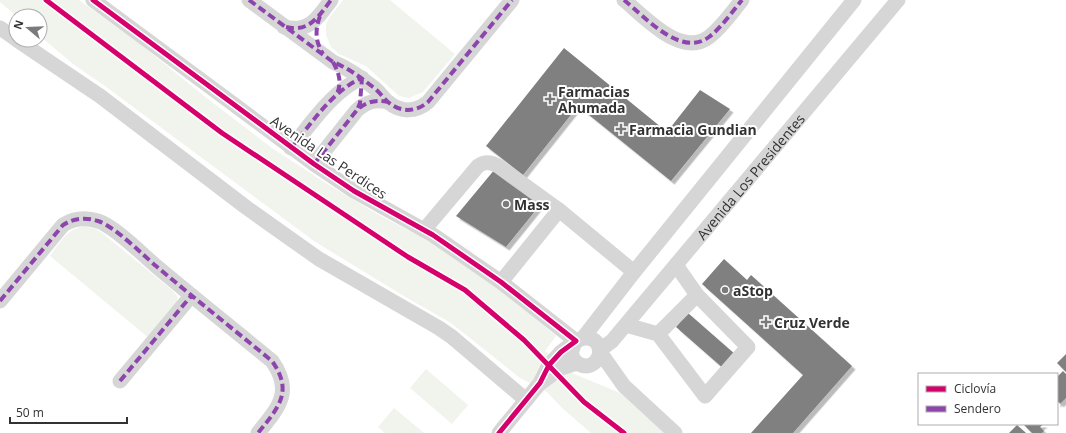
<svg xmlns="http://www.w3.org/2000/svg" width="1066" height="433" viewBox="0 0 1066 433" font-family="'Open Sans',sans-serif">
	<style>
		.green { fill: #f1f4ed }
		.building { fill: #808080; filter: url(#shadow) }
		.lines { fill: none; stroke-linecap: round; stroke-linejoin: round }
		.minor { stroke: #d6d6d6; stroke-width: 15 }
		.quiet { stroke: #8e44ad; stroke-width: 4; stroke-dasharray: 8 4; stroke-linecap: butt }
		.cycleway-casing { stroke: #fff; stroke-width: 8 }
		.cycleway { stroke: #d6006c; stroke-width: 5 }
		.poi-dot { fill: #7a7a7a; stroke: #fff; stroke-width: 1.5 }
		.labels { text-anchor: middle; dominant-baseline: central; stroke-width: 4; stroke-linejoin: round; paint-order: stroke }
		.poi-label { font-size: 14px; font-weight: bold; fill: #323232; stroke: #fff; text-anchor: start }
		.street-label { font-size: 14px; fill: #323232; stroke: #fff }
	</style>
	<defs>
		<filter id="shadow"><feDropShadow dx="3.5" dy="3.5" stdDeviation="0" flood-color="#0004"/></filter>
	</defs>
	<rect width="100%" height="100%" fill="#fff"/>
	<path class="green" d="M 0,0 L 79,0 L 139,43 L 204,96 L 272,148 L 324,182 L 379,215 L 429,241 L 485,277 L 556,336 L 545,351 L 572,373 L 620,393 L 664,433 L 591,433 L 562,408 L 547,392 L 520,378 L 451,323 L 402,295 L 314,241 L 105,86 L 73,64 L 40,36 L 40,16 L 16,16 L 0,2 Z
		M 343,0 L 390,0 L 455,54 L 423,92 L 409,98 L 399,96 L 366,66 L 339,54 L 331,47 L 326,35 L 326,25 L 329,18 Z
		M 85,226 L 96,229 L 102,233 L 172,290 L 177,296 L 178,303 L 150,339 L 50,256 C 60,242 67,229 85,226 Z
		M 426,369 L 468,405 L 452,424 L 410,388 Z
		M 394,408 L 424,433 L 385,433 L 378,427 Z"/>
	<path class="building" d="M 564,48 L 667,132 L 700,90 L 730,109 L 671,181 L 578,106 L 523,175 L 486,146 Z
		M 495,169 L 540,205 L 506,247 L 456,216 Z
		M 724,259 L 747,280 L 751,275 L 852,366 L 793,433 L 751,433 L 803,375 L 702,284 Z
		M 688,313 L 736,355 L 724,369 L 676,327 Z
		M 1066,354 L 1066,372 L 1057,363 Z
		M 1063,371 L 1066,374 L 1066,398 L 1060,404 L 1059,402 L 1057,404 L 1057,377 Z
		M 1023,424 L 1044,424 L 1040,427 L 1044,431 L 1042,433 L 1032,433 Z
		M 1017,425 L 1026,433 L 1009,433 Z"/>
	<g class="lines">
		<g class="minor">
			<path d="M 93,0 L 314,164 L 354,191 L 433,235 L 501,282 L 576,341 L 561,352 L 549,365 L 540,383 L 499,433"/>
			<path d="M 249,0 L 333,62 C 348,68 360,77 373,87 C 379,91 383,98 388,102 C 401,113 416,112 428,102 L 512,0"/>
			<path d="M 624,0 C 645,17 681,58 709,37 C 722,27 732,12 742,0"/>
			<path d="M 284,27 C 309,33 318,18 331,0"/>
			<path d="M 0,28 L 16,39"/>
			<path d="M 17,40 L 100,96 L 247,208 L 319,259 L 439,328 L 452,337 L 526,400"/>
			<path d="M 291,148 C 311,124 333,90 362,78"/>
			<path d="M 314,164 L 357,110 C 366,102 375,99 388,102"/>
			<path d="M 424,230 L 478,166 C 485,161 491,162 498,166 L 559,210"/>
			<path d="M 501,282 L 559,210 L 634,272"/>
			<path d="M 0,301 L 63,225 C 74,218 85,217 98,221 C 114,226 142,254 156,266 C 194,298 233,329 272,361 C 294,392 278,408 258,433"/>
			<path d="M 626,325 L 658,334 L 705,396 L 748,347 L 697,295"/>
			<path d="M 658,334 L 697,295 L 676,265"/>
			<path d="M 583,338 L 634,272 L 854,0"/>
			<path id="s1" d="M 600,350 L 612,341 L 898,0"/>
			<path d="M 600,352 C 595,375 569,366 572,350 C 573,348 574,344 576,341 L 583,338 L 588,338 L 594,340 L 598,344 L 600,352 L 624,386 L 675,433"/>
			<path d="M 120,381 L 191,296"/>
			<path d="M 542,382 L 561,368 L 577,363"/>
		</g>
		<path class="quiet" d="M 249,0 L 333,62 C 348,68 360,77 373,87 C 379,91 383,98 388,102 C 401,113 416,112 428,102 L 512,0
			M 624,0 C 645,17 681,58 709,37 C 722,27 732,12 742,0
			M 320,16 C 315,30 315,41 323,54
			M 286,27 C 309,33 319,16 331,0
			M 333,62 C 339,73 342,82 337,94
			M 358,108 L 360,103 L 362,78
			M 291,148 C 311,124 333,90 362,78
			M 314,164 L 357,110 C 366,102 375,99 388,102
			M 0,301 L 63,225 C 74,218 85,217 98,221 C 114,226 142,254 156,266 C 194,298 233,329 272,361 C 294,392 278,408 258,433
			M 120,381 L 191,296"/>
		<g class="cycleway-casing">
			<path id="cycleway" d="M 46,0 L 222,133 L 408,257 L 465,290 L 524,340 L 584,402 L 624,433
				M 93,0 L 314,164 L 354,191 L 433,235 L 501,282 L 576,341 L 561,352 L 549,365 L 540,383 L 499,433"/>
		</g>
		<use href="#cycleway" class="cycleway"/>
	</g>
	<g class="poi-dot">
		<path d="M548 93h4v4h4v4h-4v4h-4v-4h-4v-4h4z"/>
		<path d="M619 123h4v4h4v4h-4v4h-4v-4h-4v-4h4z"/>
		<circle cx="506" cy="204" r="4"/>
		<circle cx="725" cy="290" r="4"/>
		<path d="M764 316h4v4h4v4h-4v4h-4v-4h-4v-4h4z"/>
	</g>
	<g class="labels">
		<g class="poi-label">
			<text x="558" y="91">Farmacias<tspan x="558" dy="16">Ahumada</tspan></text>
			<text x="629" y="129">Farmacia Gundian</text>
			<text x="514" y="204">Mass</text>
			<text x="733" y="290">aStop</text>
			<text x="774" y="322">Cruz Verde</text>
		</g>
		<g class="street-label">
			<text transform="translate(329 157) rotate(34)">Avenida Las Perdices</text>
			<text stroke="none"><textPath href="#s1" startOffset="230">Avenida Los Presidentes</textPath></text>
		</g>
	</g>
	<rect x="918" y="373" width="140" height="52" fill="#ffffff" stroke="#adadad"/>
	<rect x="926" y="386" width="20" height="6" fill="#d6006c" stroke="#adadad"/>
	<text x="954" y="393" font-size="12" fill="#323232">Ciclovía</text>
	<rect x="926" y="406" width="20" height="6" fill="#8e44ad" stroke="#adadad"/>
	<text x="954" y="413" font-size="12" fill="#323232">Sendero</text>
	<g transform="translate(28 28) rotate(289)"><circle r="19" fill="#ffffff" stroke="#adadad"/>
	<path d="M0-3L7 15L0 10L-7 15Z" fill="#7a7a7a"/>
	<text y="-6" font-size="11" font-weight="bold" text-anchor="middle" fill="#323232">N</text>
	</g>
	<path d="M10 417v6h117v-6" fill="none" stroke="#323232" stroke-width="2"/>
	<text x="16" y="417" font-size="12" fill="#323232" stroke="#ffffff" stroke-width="3" paint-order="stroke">50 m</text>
</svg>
